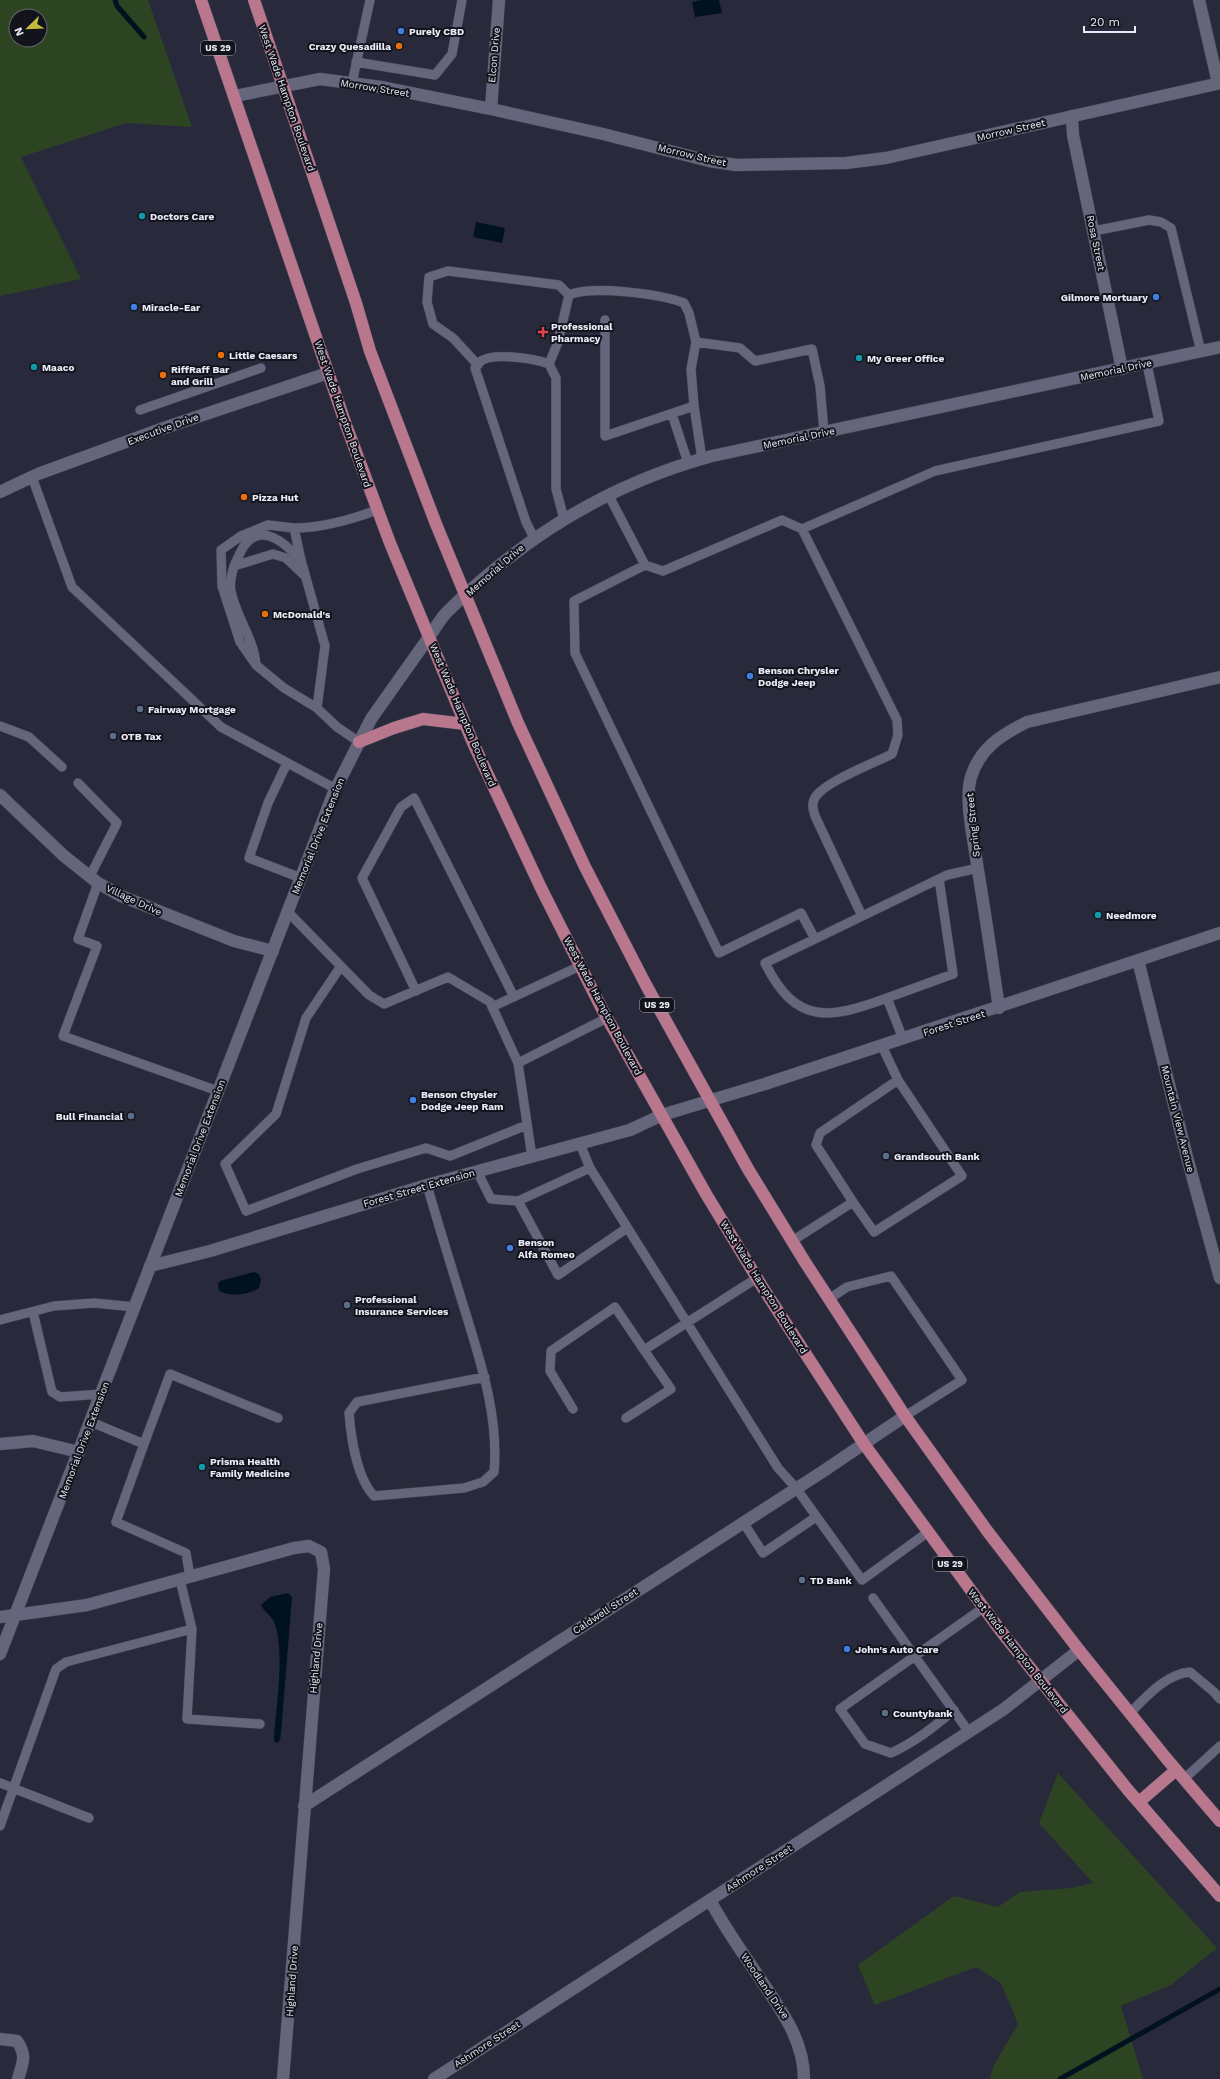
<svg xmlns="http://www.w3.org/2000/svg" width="1220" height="2079" viewBox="0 0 1220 2079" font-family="'Work Sans',sans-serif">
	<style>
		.green { fill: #2d4422; fill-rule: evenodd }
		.water { fill: #00111f }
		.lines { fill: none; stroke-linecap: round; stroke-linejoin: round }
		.stream { stroke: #00111f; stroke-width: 5 }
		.service-casing { stroke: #454656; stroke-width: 10 }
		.minor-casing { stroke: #454656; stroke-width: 13 }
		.tertiary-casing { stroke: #454656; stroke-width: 13 }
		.primary-casing { stroke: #454656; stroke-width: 13 }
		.service { stroke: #65667c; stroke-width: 9 }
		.minor { stroke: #65667c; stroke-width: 12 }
		.tertiary { stroke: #65667c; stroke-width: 12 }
		.primary { stroke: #b8778c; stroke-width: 12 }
		.shop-dot { fill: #3f7fe0; stroke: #12131b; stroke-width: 1.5 }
		.food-dot { fill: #e8710a; stroke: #12131b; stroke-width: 1.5 }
		.culture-dot { fill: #0f9aa8; stroke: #12131b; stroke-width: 1.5 }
		.health-dot { fill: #e0444e; stroke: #12131b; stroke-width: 1.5 }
		.service-dot { fill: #5c6f8a; stroke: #12131b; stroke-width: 1.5 }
		.labels { text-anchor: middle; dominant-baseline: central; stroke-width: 4; stroke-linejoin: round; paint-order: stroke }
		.shield { fill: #12131b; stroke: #a9aab6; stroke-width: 1 }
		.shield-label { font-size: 9px; font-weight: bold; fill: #eaebf8 }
		.poi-label { font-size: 10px; font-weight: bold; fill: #eaebf8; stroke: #12131b; text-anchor: start }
		.street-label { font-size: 10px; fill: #eaebf8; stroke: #12131b }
	</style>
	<rect width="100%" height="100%" fill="#29293c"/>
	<path class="green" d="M 0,0 L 148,0 L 192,127 L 126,123 L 21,157 L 81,279 L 0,296 ZM 16,16 L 40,16 L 40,40 L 16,40 Z
		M 1058,1773 L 1217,1948 L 1171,1985 L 1121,2006 L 1143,2079 L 990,2079 L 994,2065 L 1018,2024 L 1001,1983 L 976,1967 L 875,2005 L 858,1965 L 954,1896 L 998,1907 L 1020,1892 L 1072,1888 L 1093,1883 L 1039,1823 Z"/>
	<path class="water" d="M 701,0 L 719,0 L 722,13 L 695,17 L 692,2 Z
		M 476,222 L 505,228 L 502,243 L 473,237 Z
		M 254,1272 L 259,1274 L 261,1280 L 259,1288 C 248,1295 231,1297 219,1291 L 218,1284 L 220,1281 Z
		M 288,1593 L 292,1597 L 281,1733 L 280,1740 L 277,1743 L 274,1741 L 274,1737 C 276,1706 285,1654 275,1624 C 273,1617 264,1612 261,1605 L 270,1597 Z"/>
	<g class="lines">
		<path class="stream" d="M 115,0 L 117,6 L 144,37
			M 1060,2079 L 1220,1989"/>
		<g class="service-casing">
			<path id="service" d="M 356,62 L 435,75 L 452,54 L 462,0
				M 352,83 L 370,0
				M 1094,231 L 1149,220 L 1161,222 L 1171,228 L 1201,352
				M 569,295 C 592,285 661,294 684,303 L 689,313 L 696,342 L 691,369 L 694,406 L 605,436 L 605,320
				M 696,342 L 740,348 L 755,361 L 812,349 L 820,386 L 824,432
				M 478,365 L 453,338 L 433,324 L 427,302 L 429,277 L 448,271 L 559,285 L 569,295 L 558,342 L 549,364
				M 694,406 L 702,459
				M 140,410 L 261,368
				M 672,414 L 688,463
				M 32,477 L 72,587 L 221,727 L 336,789
				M 608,494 L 645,565
				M 294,528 C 323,528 350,520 377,510
				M 802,529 L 897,720 L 898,735 L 892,754 C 874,763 827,781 816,796 C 811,803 813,809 815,816 L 862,916
				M 534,538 L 526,522 L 475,368 C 477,366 479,362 481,361 C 494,352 536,359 549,364 L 556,378 L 556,489 L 564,519
				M 234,566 C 237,560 240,552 244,546 C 261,521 286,544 300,559
				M 256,665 C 254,638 236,617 231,591 C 229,582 232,574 234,566 L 273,554 L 286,558 L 305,576
				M 317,708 L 325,646 L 301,560 L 294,528 L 268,525 L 241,536 L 221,550 L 222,586 L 240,642 L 256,665 L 284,688 L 317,708 L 337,727 L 359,742
				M 0,726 L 29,737 L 62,767
				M 287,763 L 268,803 L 249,858 L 301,878
				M 78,783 L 117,823 L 90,876
				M 978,868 L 947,875 L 815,939 L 801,913 L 719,953 L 575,653 L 574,601 L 645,565 L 663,571 L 782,520 L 802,529 L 935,471 L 1159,421 L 1147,364
				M 98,883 L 78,939 L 97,946 L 63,1036 L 218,1091
				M 288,912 L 369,995 L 384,1004 L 448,977 L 490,1002 L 518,1063 L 532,1157
				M 815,939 L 765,963 C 796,1026 830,1019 887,998 L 903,1039
				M 341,966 L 306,1018 L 276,1114 L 225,1164 L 246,1211 L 357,1169 L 426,1148 L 450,1156 L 527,1125
				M 416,991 L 362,878 L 401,807 L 414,798 L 514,997
				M 887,998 L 953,974 L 939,879
				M 492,1007 L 580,966
				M 518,1063 L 607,1018
				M 580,1144 L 590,1168 L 778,1468 L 796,1488 L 862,1580 L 928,1532
				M 477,1171 L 491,1199 L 518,1201 L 558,1275 L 627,1228
				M 427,1185 C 439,1227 452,1269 465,1311 C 481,1363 499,1417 494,1472 L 483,1482 L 464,1488 L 374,1496 C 357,1478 351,1438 349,1413 L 357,1402 L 485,1377
				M 518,1201 L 590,1168
				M 853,1202 L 874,1232 L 962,1176 L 898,1080
				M 792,1241 L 853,1202 L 816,1145 L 820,1133 L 898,1080 L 882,1046
				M 829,1299 L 847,1287 L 891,1276 L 962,1380 L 905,1416
				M 33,1312 L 52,1392 L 60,1397 L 102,1394
				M 0,1320 L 54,1306 L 94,1303 L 135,1307
				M 573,1409 L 550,1371 L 551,1351 L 615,1307 L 644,1350 L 757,1278
				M 626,1418 L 671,1389 L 644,1350
				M 91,1422 L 144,1444 L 170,1374 L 278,1418
				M 144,1444 L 116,1522 L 186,1553 L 190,1577
				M 743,1522 L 763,1553 L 816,1517
				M 180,1580 L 192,1629 L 187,1719 L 260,1724
				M 873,1598 L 969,1732
				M 954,1710 C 934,1727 915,1742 891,1753 L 865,1744 L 840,1709 L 983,1608
				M 1130,1713 C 1147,1696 1166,1674 1190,1672 L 1214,1692 L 1220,1699
				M 1184,1779 L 1220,1746
				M 0,1783 L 89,1818
				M 0,1826 L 56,1669 L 66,1662 L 192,1629"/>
		</g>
		<g class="minor-casing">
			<path id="minor" d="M 1199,0 L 1218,83
				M 235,96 L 320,79 L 381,87 L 491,109 L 603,134 L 709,161 L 736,165 L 846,163 L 886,158 L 1220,83
				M 491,109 L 499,0
				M 1072,116 L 1073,135 L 1122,369
				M 0,492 L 38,474 L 161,429 L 328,373
				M 429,637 C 435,629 440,619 447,612 C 462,597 478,583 495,569 C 559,516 631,478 712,456 L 1220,347
				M 0,795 L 64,856 L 98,883 L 121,896 L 234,941 L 273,951
				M 1138,960 L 1187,1157 L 1220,1278
				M 999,1008 C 992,960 985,912 977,864 C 974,842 964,798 971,777 C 980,748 1001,735 1027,722 L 1220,677
				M 150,1266 L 210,1251 L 427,1185 L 630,1130 L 662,1115 L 765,1084 L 1220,933
				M 0,1444 L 33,1441 L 79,1452
				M 15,1615 L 87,1605 L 294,1548 L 309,1546 L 321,1552 L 324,1569 L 283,2079
				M 304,1806 L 822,1472 L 905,1416
				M 710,1900 C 724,1927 742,1952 759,1977 C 780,2009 804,2039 804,2079
				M 0,2039 L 17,2041 C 27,2056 23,2062 18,2079
				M 434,2079 L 1004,1709 L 1079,1650"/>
		</g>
		<g class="tertiary-casing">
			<path id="tertiary" d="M 0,1617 L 15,1615
				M 0,1654 L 334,792 L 371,719 L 429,637"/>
		</g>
		<g class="primary-casing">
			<path id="primary" d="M 201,0 L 346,425 L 390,543 L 473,743 L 541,888 L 602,1009 L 706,1194 L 763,1288 L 864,1444 L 1000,1630 L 1128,1790 L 1220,1896
				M 254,0 L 356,303 L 370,351 L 436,524 L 518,723 L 585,867 L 646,985 L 748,1169 L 805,1262 L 905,1416 L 988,1532 L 1079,1650 L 1166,1758 L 1220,1821
				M 359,742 L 394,728 L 423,719 L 465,724
				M 1139,1802 L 1176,1770"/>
		</g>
		<use href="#service" class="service"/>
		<use href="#minor" class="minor"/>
		<use href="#tertiary" class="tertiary"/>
		<use href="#primary" class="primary"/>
	</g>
	<g class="shop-dot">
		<circle cx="401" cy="31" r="4"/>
		<circle cx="1156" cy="297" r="4"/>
		<circle cx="134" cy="307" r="4"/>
		<circle cx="750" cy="676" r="4"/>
		<circle cx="413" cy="1100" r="4"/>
		<circle cx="510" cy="1248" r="4"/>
		<circle cx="847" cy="1649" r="4"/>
	</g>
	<g class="food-dot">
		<circle cx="399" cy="46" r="4"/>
		<circle cx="221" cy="355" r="4"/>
		<circle cx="163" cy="375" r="4"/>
		<circle cx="244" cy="497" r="4"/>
		<circle cx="265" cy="614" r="4"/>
	</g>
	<g class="culture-dot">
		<circle cx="142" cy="216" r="4"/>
		<circle cx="859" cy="358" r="4"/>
		<circle cx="34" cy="367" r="4"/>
		<circle cx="1098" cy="915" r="4"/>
		<circle cx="202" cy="1467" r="4"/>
	</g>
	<path class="health-dot" d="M541 326h4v4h4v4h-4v4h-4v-4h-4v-4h4z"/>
	<g class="service-dot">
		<circle cx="140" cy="709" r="4"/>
		<circle cx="113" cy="736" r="4"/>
		<circle cx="131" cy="1116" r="4"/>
		<circle cx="886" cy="1156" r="4"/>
		<circle cx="347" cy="1305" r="4"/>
		<circle cx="802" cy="1580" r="4"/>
		<circle cx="885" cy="1713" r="4"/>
	</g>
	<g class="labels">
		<g class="shield">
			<rect x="201" y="41" width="34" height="14" rx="3"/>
			<rect x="640" y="998" width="34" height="14" rx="3"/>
			<rect x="933" y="1557" width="34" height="14" rx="3"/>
		</g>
		<g class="shield-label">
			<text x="218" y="48">US 29</text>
			<text x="657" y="1005">US 29</text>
			<text x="950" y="1564">US 29</text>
		</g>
		<g class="poi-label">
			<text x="409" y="31">Purely CBD</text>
			<text x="391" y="46" text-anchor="end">Crazy Quesadilla</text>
			<text x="150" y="216">Doctors Care</text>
			<text x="1148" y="297" text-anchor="end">Gilmore Mortuary</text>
			<text x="142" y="307">Miracle-Ear</text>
			<text x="551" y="326">Professional<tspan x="551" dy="12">Pharmacy</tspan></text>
			<text x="229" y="355">Little Caesars</text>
			<text x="867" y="358">My Greer Office</text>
			<text x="42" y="367">Maaco</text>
			<text x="171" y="369">RiffRaff Bar<tspan x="171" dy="12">and Grill</tspan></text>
			<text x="252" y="497">Pizza Hut</text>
			<text x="273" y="614">McDonald's</text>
			<text x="758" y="670">Benson Chrysler<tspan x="758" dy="12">Dodge Jeep</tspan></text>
			<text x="148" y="709">Fairway Mortgage</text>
			<text x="121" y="736">OTB Tax</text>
			<text x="1106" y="915">Needmore</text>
			<text x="421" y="1094">Benson Chysler<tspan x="421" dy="12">Dodge Jeep Ram</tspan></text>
			<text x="123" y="1116" text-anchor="end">Bull Financial</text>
			<text x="894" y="1156">Grandsouth Bank</text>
			<text x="518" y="1242">Benson<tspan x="518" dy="12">Alfa Romeo</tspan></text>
			<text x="355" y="1299">Professional<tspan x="355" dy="12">Insurance Services</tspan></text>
			<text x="210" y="1461">Prisma Health<tspan x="210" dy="12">Family Medicine</tspan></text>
			<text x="810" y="1580">TD Bank</text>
			<text x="855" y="1649">John's Auto Care</text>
			<text x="893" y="1713">Countybank</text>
		</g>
		<g class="street-label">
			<text transform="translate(494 55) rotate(-85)">Elcon Drive</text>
			<text transform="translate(375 88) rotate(9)">Morrow Street</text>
			<text transform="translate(287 98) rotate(71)">West Wade Hampton Boulevard</text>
			<text transform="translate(1011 130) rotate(-13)">Morrow Street</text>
			<text transform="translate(692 155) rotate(13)">Morrow Street</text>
			<text transform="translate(1096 243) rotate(78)">Rosa Street</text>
			<text transform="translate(1116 370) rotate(-12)">Memorial Drive</text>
			<text transform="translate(343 414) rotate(71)">West Wade Hampton Boulevard</text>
			<text transform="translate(163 429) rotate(-20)">Executive Drive</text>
			<text transform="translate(799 438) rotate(-12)">Memorial Drive</text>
			<text transform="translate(495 570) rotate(-41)">Memorial Drive</text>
			<text transform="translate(463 715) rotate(67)">West Wade Hampton Boulevard</text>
			<text transform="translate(973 825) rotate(-96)">Spring Street</text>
			<text transform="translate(318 836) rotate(-68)">Memorial Drive Extension</text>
			<text transform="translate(134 900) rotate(25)">Village Drive</text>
			<text transform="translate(603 1006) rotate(62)">West Wade Hampton Boulevard</text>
			<text transform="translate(954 1023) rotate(-18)">Forest Street</text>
			<text transform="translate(1178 1119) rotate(76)">Mountain View Avenue</text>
			<text transform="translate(200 1138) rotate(-69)">Memorial Drive Extension</text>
			<text transform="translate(419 1188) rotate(-16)">Forest Street Extension</text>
			<text transform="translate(764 1287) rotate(58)">West Wade Hampton Boulevard</text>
			<text transform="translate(84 1440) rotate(-69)">Memorial Drive Extension</text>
			<text transform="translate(605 1611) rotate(-33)">Caldwell Street</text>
			<text transform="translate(1018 1651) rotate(52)">West Wade Hampton Boulevard</text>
			<text transform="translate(316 1658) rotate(-85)">Highland Drive</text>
			<text transform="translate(759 1868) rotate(-33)">Ashmore Street</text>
			<text transform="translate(292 1981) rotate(-86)">Highland Drive</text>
			<text transform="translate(765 1986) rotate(56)">Woodland Drive</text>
			<text transform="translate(487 2044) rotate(-33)">Ashmore Street</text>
		</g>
	</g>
	<g transform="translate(28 28) rotate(247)"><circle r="19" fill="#12131b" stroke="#686973"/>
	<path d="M0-3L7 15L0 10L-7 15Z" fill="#c4bc3d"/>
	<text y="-6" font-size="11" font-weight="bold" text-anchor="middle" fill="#eaebf8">N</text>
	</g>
	<path d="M1084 26v6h51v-6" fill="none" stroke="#eaebf8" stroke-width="2"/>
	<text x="1090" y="26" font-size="12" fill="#eaebf8" stroke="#12131b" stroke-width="3" paint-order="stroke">20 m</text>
</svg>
